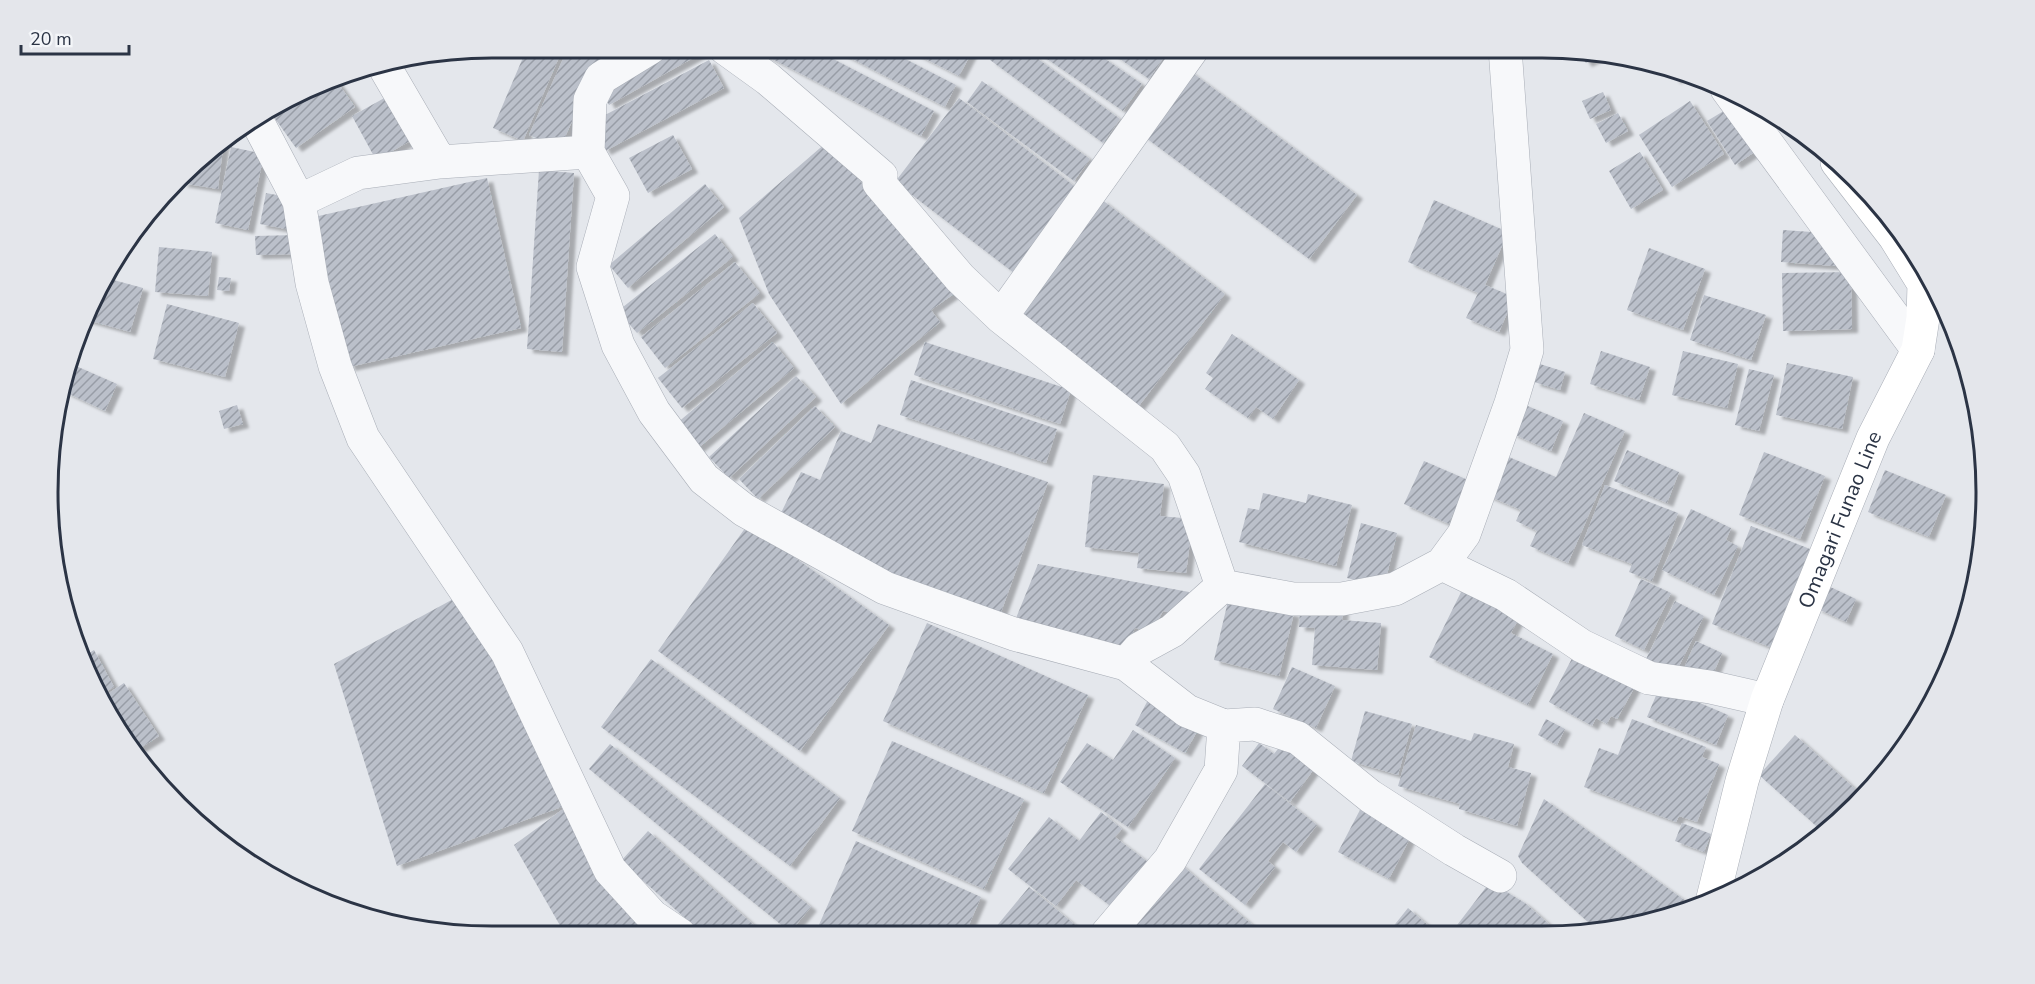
<svg xmlns="http://www.w3.org/2000/svg" width="2035" height="984" viewBox="0 0 2035 984" font-family="'Nunito Sans',sans-serif">
	<style>
		.building { fill: url(#building-hatch); filter: url(#shadow) }
		.lines { fill: none; stroke-linecap: round; stroke-linejoin: round }
		.minor-casing { stroke: #a9aeb7; stroke-width: 34 }
		.secondary-casing { stroke: #a9aeb7; stroke-width: 34 }
		.minor { stroke: #f7f8fa; stroke-width: 33 }
		.secondary { stroke: #fff; stroke-width: 33 }
		.labels { text-anchor: middle; dominant-baseline: central; stroke-width: 6; stroke-linejoin: round; paint-order: stroke }
		.street-label { font-size: 21px; fill: #2b3445; stroke: #f4f6f9 }
		.rim { fill: none; stroke: #2b3445; stroke-width: 3 }
	</style>
	<defs>
		<pattern id="building-hatch" width="6" height="6" patternUnits="userSpaceOnUse" patternTransform="scale(1.5)"><rect width="6" height="6" fill="#bbc0ca"/><path d="M-1 1l2-2M0 6l6-6M5 7l2-2" fill="none" stroke="#989da6"/></pattern>
		<filter id="shadow"><feDropShadow dx="6" dy="4" stdDeviation="1.5" flood-color="#0004"/></filter>
	</defs>
	<rect width="100%" height="100%" fill="#e4e7ec"/>
	<path class="building" d="M 527,48 L 563,48 L 523,141 L 493,128 Z
		M 568,48 L 605,48 L 560,148 L 529,135 Z
		M 680,48 L 699,48 L 702,53 L 609,105 L 602,91 Z
		M 751,48 L 812,48 L 934,111 L 921,136 Z
		M 831,48 L 884,48 L 956,85 L 945,107 Z
		M 904,48 L 974,48 L 959,76 Z
		M 999,48 L 1023,48 L 1120,119 L 1103,143 L 990,60 Z
		M 1031,48 L 1089,48 L 1142,84 L 1123,111 Z
		M 1104,48 L 1158,48 L 1166,54 L 1149,79 Z
		M 1579,52 L 1604,54 L 1586,63 Z
		M 709,60 L 724,88 L 605,151 L 590,123 Z
		M 1186,68 L 1357,195 L 1309,259 L 1138,132 Z
		M 1668,68 L 1685,73 L 1675,80 Z
		M 335,79 L 355,107 L 296,148 L 271,113 Z
		M 982,81 L 1090,159 L 1074,181 L 967,102 Z
		M 1603,92 L 1611,110 L 1590,119 L 1582,101 Z
		M 388,96 L 412,140 L 376,160 L 352,116 Z
		M 959,98 L 1078,189 L 1014,273 L 895,182 Z
		M 1690,101 L 1724,154 L 1672,187 L 1639,135 Z
		M 1732,106 L 1759,149 L 1735,165 L 1707,121 Z
		M 1618,113 L 1628,131 L 1606,143 L 1596,124 Z
		M 673,135 L 692,169 L 648,193 L 629,158 Z
		M 224,139 L 218,189 L 181,183 L 221,140 Z
		M 827,142 L 955,293 L 931,310 L 940,322 L 841,404 L 769,294 L 739,218 Z
		M 231,147 L 264,154 L 248,230 L 215,223 Z
		M 1640,152 L 1663,190 L 1631,209 L 1609,171 Z
		M 539,170 L 574,173 L 562,352 L 527,349 Z
		M 487,178 L 521,328 L 349,367 L 314,217 Z
		M 705,184 L 724,207 L 628,288 L 609,265 Z
		M 266,193 L 292,198 L 286,229 L 260,224 Z
		M 1101,199 L 1225,294 L 1138,407 L 1014,313 Z
		M 1434,200 L 1508,232 L 1485,285 L 1514,297 L 1499,332 L 1466,318 L 1478,293 L 1408,262 Z
		M 1783,230 L 1826,233 L 1837,250 L 1835,266 L 1781,262 Z
		M 715,234 L 733,257 L 637,333 L 618,311 Z
		M 297,235 L 298,254 L 256,255 L 255,236 Z
		M 159,247 L 212,252 L 208,296 L 155,292 Z
		M 1649,248 L 1705,269 L 1683,330 L 1627,310 Z
		M 735,262 L 760,293 L 665,368 L 641,337 Z
		M 1851,272 L 1852,329 L 1783,331 L 1782,273 Z
		M 219,277 L 231,278 L 229,291 L 217,290 Z
		M 106,278 L 143,288 L 130,332 L 84,319 Z
		M 1704,295 L 1766,315 L 1751,360 L 1690,340 Z
		M 753,303 L 777,333 L 682,408 L 658,378 Z
		M 167,304 L 239,323 L 225,377 L 153,359 Z
		M 1232,334 L 1299,380 L 1273,419 L 1256,407 L 1248,418 L 1205,389 L 1213,378 L 1206,373 Z
		M 773,342 L 794,368 L 697,449 L 676,424 Z
		M 925,342 L 1071,390 L 1060,424 L 914,375 Z
		M 1601,351 L 1650,367 L 1639,400 L 1590,384 Z
		M 1683,351 L 1738,364 L 1727,408 L 1672,395 Z
		M 1787,363 L 1853,377 L 1842,429 L 1776,415 Z
		M 1540,364 L 1565,372 L 1560,390 L 1534,382 Z
		M 76,366 L 117,384 L 105,411 L 65,392 Z
		M 1749,369 L 1774,375 L 1759,431 L 1735,425 Z
		M 796,376 L 816,397 L 729,478 L 709,457 Z
		M 911,380 L 1057,429 L 1046,463 L 900,415 Z
		M 1523,404 L 1563,421 L 1551,451 L 1511,433 Z
		M 237,405 L 243,424 L 224,429 L 219,411 Z
		M 815,406 L 835,427 L 758,499 L 739,479 Z
		M 1584,413 L 1625,431 L 1568,563 L 1530,546 L 1537,531 L 1516,521 L 1521,510 L 1486,495 L 1504,455 L 1556,477 Z
		M 878,424 L 1048,482 L 1000,615 L 835,551 L 780,515 L 801,472 L 820,480 L 841,431 L 871,443 Z
		M 1627,450 L 1679,472 L 1667,503 L 1614,481 Z
		M 1764,452 L 1825,476 L 1800,539 L 1739,515 Z
		M 1424,461 L 1468,480 L 1465,519 L 1453,513 L 1449,524 L 1404,504 Z
		M 1885,470 L 1946,495 L 1929,537 L 1868,512 Z
		M 1093,475 L 1164,484 L 1160,516 L 1193,519 L 1186,573 L 1137,568 L 1139,553 L 1085,547 Z
		M 1605,485 L 1678,513 L 1652,581 L 1629,572 L 1632,564 L 1582,545 Z
		M 1263,493 L 1306,503 L 1308,494 L 1352,505 L 1336,566 L 1239,542 L 1248,508 L 1259,510 Z
		M 1691,509 L 1731,528 L 1726,540 L 1738,546 L 1714,595 L 1662,570 Z
		M 1361,523 L 1397,533 L 1384,587 L 1347,578 Z
		M 748,524 L 889,625 L 800,751 L 658,651 Z
		M 1751,526 L 1810,549 L 1770,647 L 1712,624 Z
		M 1038,564 L 1189,592 L 1180,615 L 1163,611 L 1151,633 L 1135,628 L 1126,648 L 1014,623 Z
		M 1641,579 L 1671,593 L 1644,650 L 1615,636 Z
		M 1826,585 L 1856,599 L 1846,622 L 1816,608 Z
		M 1464,586 L 1521,614 L 1511,633 L 1553,654 L 1528,705 L 1429,657 Z
		M 457,597 L 494,647 L 570,804 L 397,866 L 334,664 Z
		M 1229,597 L 1294,613 L 1279,676 L 1214,660 Z
		M 1675,601 L 1704,616 L 1674,676 L 1645,661 Z
		M 1300,606 L 1343,609 L 1342,620 L 1381,623 L 1377,670 L 1312,665 L 1315,628 L 1299,627 Z
		M 927,623 L 1088,695 L 1044,793 L 883,721 Z
		M 1696,641 L 1722,653 L 1711,679 L 1684,668 Z
		M 1577,649 L 1638,681 L 1617,719 L 1611,716 L 1607,724 L 1596,718 L 1592,726 L 1549,702 Z
		M 94,650 L 114,687 L 98,696 L 84,656 Z
		M 651,659 L 840,798 L 790,866 L 601,727 Z
		M 1292,667 L 1335,686 L 1316,728 L 1273,709 Z
		M 124,683 L 159,736 L 134,752 L 100,699 Z
		M 1660,686 L 1728,715 L 1716,745 L 1647,717 Z
		M 1149,698 L 1200,726 L 1185,753 L 1135,725 Z
		M 1365,711 L 1412,724 L 1398,775 L 1351,761 Z
		M 1546,719 L 1565,729 L 1557,745 L 1538,735 Z
		M 1632,719 L 1706,747 L 1702,757 L 1719,764 L 1697,822 L 1679,816 L 1676,822 L 1584,787 L 1599,748 L 1618,755 Z
		M 1416,725 L 1471,741 L 1474,733 L 1514,744 L 1508,767 L 1531,773 L 1517,826 L 1459,809 L 1460,804 L 1398,786 Z
		M 1133,730 L 1175,758 L 1128,827 L 1060,782 L 1087,743 L 1113,760 Z
		M 1795,735 L 1862,795 L 1824,833 L 1759,775 Z
		M 892,741 L 1024,799 L 984,889 L 852,831 Z
		M 1259,743 L 1274,754 L 1281,745 L 1314,769 L 1290,802 L 1242,766 Z
		M 610,744 L 811,907 L 790,932 L 589,769 Z
		M 1265,784 L 1317,825 L 1296,852 L 1283,842 L 1268,861 L 1275,867 L 1245,905 L 1199,869 Z
		M 1544,799 L 1694,907 L 1599,932 L 1522,863 L 1518,856 Z
		M 570,804 L 629,908 L 650,935 L 566,936 L 514,845 Z
		M 1361,808 L 1412,834 L 1389,879 L 1338,852 Z
		M 1101,812 L 1122,829 L 1115,837 L 1157,869 L 1121,914 L 1076,880 L 1056,906 L 1008,869 L 1049,817 L 1079,841 Z
		M 1682,823 L 1711,834 L 1704,852 L 1675,841 Z
		M 648,831 L 765,935 L 704,935 L 621,861 Z
		M 856,841 L 981,897 L 965,934 L 834,935 L 818,927 Z
		M 1178,862 L 1262,933 L 1116,934 Z
		M 1490,882 L 1525,903 L 1558,932 L 1451,933 Z
		M 1029,887 L 1079,928 L 1074,934 L 990,934 Z
		M 1408,908 L 1437,933 L 1388,933 Z"/>
	<g class="lines">
		<g class="minor-casing">
			<path id="minor" d="M 725,48 L 768,79 L 881,176 L 879,183 L 960,278 L 1001,317 L 1165,447 L 1184,475 L 1222,586
				M 384,66 L 440,162
				M 1727,89 L 1918,350
				M 257,121 L 299,201 L 312,283 L 335,366 L 363,438 L 507,652 L 610,870 L 652,916 L 680,935
				M 588,152 L 613,196 L 593,267 L 618,345 L 654,412 L 704,479 L 744,510 L 885,588 L 1014,634 L 1126,664
				M 299,201 L 358,173 L 440,162 L 588,152 L 590,100 L 601,78 L 650,48
				M 1001,317 L 1193,48
				M 1442,564 L 1506,595 L 1582,646 L 1649,678 L 1710,687 L 1767,700
				M 1224,726 L 1255,724 L 1298,738 L 1370,796 L 1454,850 L 1500,876
				M 1107,934 L 1170,860 L 1221,770 L 1224,726 L 1187,711 L 1126,664 L 1139,649 L 1172,631 L 1222,586 L 1293,599 L 1342,599 L 1395,589 L 1442,564 L 1464,534 L 1511,403 L 1527,350 L 1505,48"/>
		</g>
		<g class="secondary-casing">
			<g id="secondary">
				<path id="s1" d="M 1712,902 L 1742,781 L 1767,700 L 1873,438 L 1918,350 L 1923,318 L 1924,284 L 1895,237 L 1837,162"/>
			</g>
		</g>
		<use href="#minor" class="minor"/>
		<use href="#secondary" class="secondary"/>
	</g>
	<g class="labels">
		<g class="street-label">
			<text stroke="none"><textPath href="#s1" startOffset="404">Omagari Funao Line</textPath></text>
		</g>
	</g>
	<path d="M0 0H2035V984H0ZM492 58H1542A434 434 0 0 1 1976 492V492A434 434 0 0 1 1542 926H492A434 434 0 0 1 58 492V492A434 434 0 0 1 492 58Z" fill="#e4e6eb" fill-rule="evenodd"/>
	<path class="rim" d="M492 58H1542A434 434 0 0 1 1976 492V492A434 434 0 0 1 1542 926H492A434 434 0 0 1 58 492V492A434 434 0 0 1 492 58Z"/>
	<path d="M21 45v9h108v-9" fill="none" stroke="#2b3445" stroke-width="3"/>
	<text x="30" y="45" font-size="18" fill="#2b3445" stroke="#f4f6f9" stroke-width="4.5" paint-order="stroke">20 m</text>
</svg>
